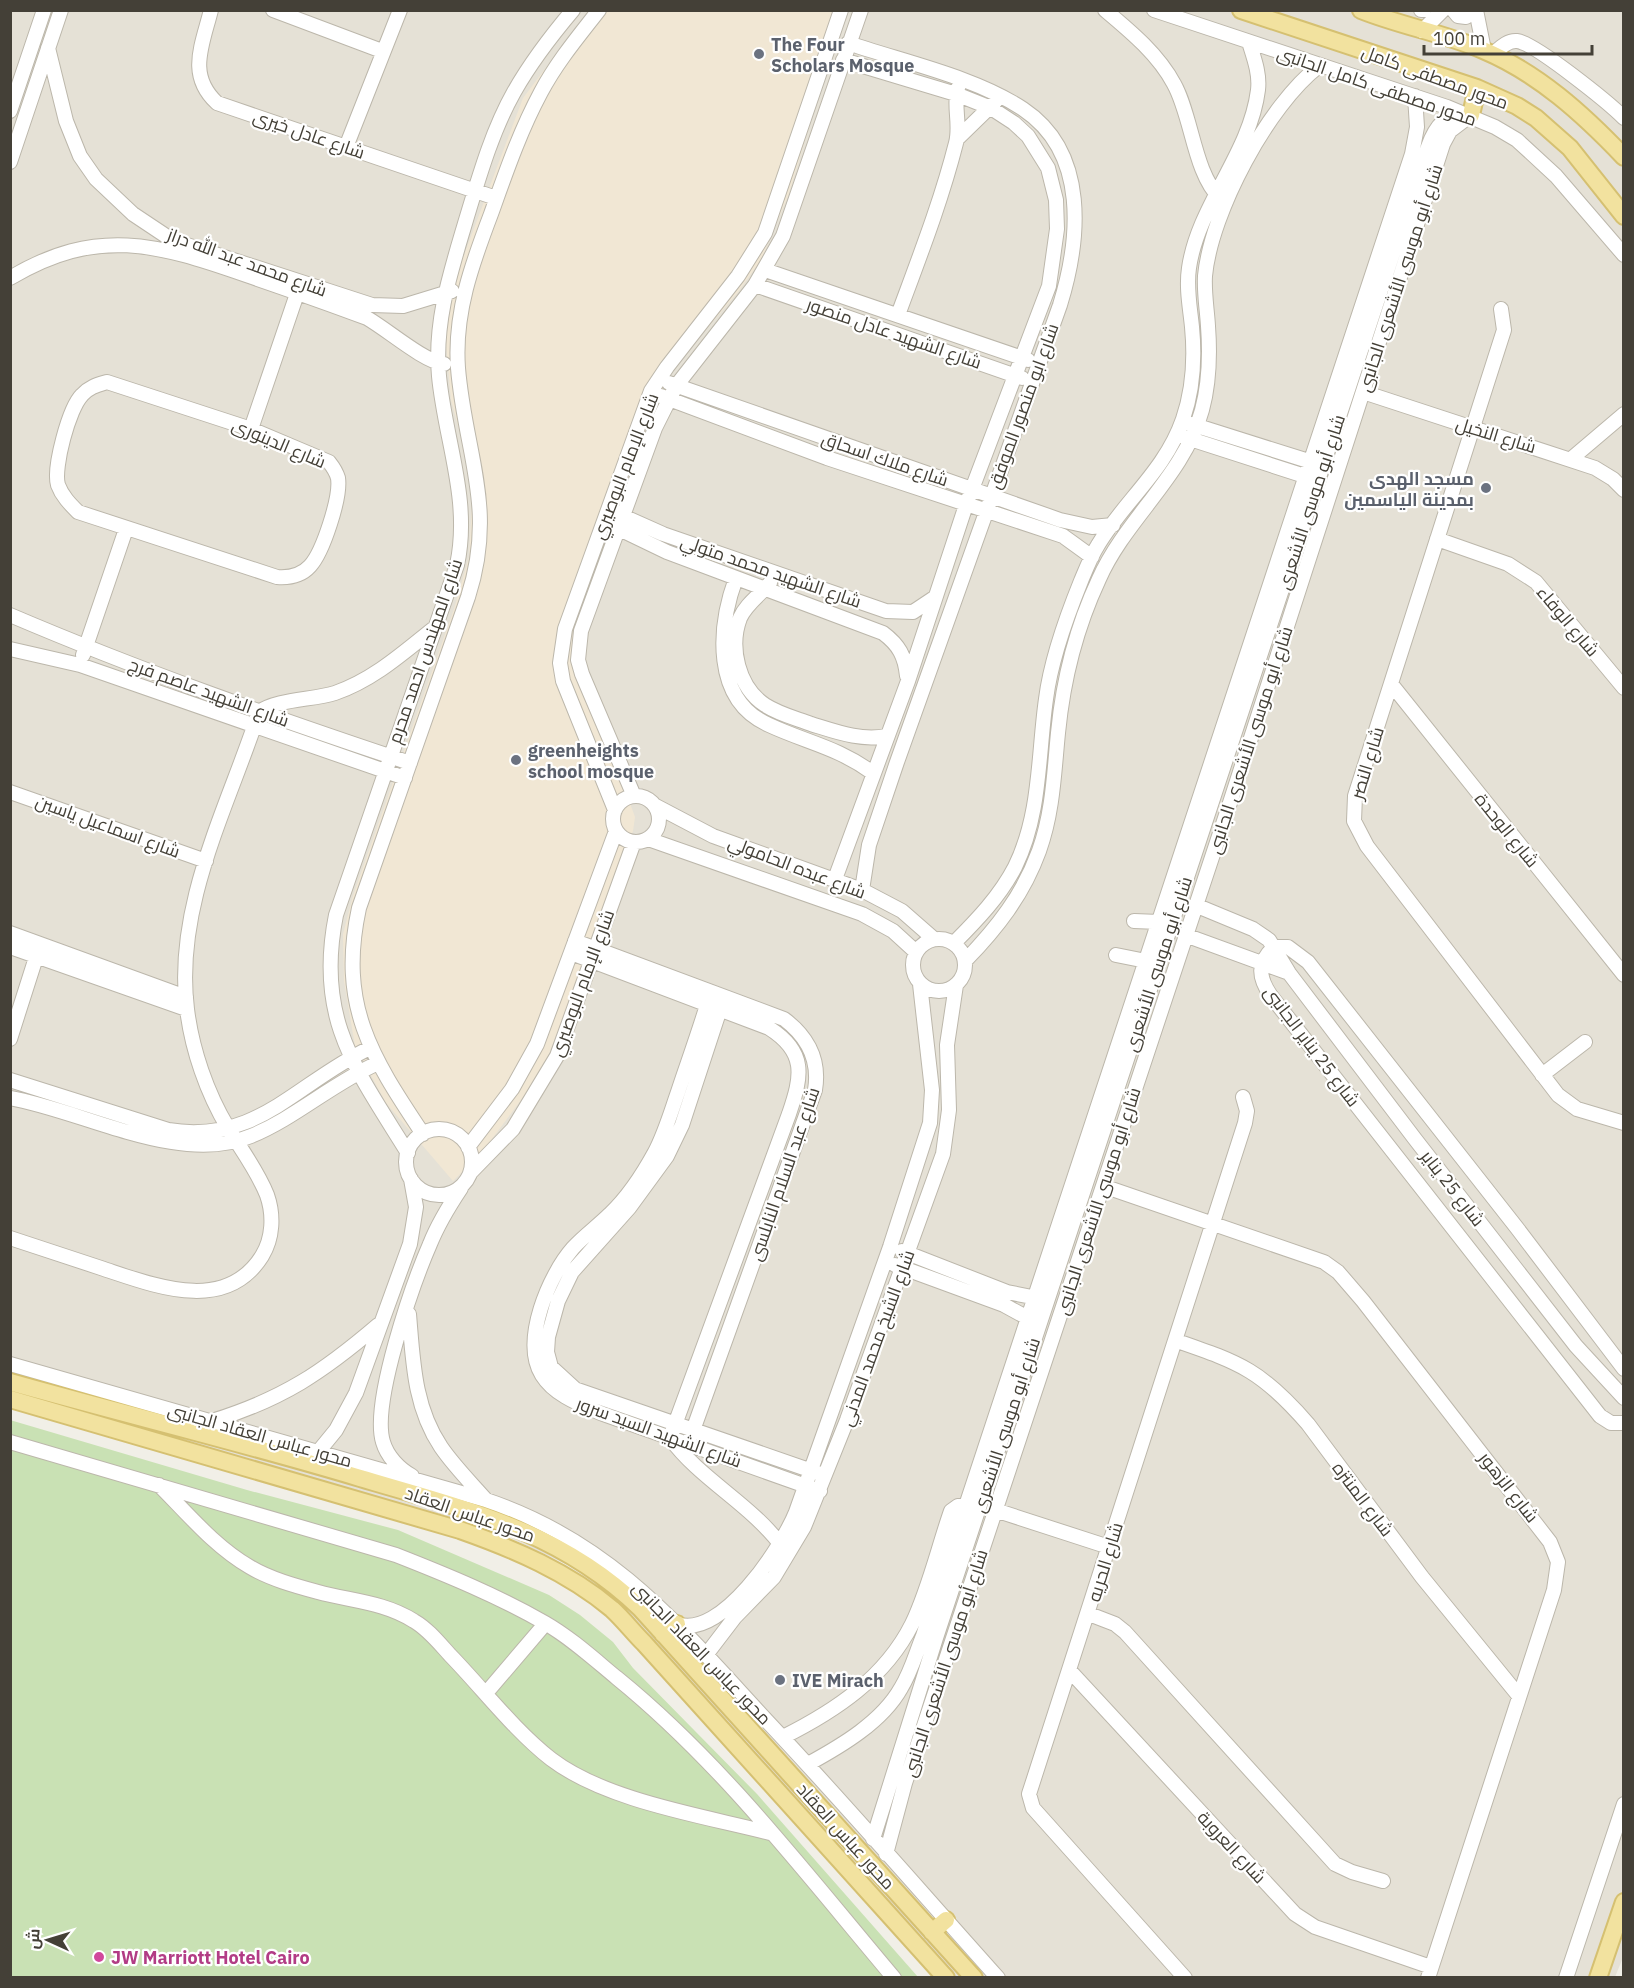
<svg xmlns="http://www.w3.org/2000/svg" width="1634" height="1988" viewBox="0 0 1634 1988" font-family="'IBM Plex Sans',Cairo,sans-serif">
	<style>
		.residential { fill: #e5e1d6 }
		.commercial { fill: #f1e7d4 }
		.green { fill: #c9e1b4 }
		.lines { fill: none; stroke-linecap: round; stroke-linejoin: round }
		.minor-casing { stroke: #bcb7ab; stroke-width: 16 }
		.major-casing { stroke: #d5c071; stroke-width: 20 }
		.minor { stroke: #fff; stroke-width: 14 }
		.major { stroke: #f2e29f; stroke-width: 16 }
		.worship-dot { fill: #6b7280; stroke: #fff; stroke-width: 2 }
		.hotel-dot { fill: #d1479c; stroke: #fff; stroke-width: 2 }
		.labels { text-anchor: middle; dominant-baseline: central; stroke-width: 4.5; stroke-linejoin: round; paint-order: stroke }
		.worship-label { font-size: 18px; font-weight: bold; fill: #5b616d; stroke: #fff; text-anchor: start }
		.street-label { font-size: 18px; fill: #444037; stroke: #fff }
		.hotel-label { font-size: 18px; font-weight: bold; fill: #b23c85; stroke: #fff; text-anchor: start }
	</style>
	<rect width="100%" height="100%" fill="#f1efe7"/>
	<path class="residential" d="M 10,11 L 1623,11 L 1624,1955 L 1615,1977 L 955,1977 L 660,1646 L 600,1587 L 570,1566 L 487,1527 L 292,1474 L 11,1392 Z"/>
	<path class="commercial" d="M 589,11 L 845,11 L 788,196 L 761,260 L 738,292 L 677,364 L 664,386 L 642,439 L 576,624 L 573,647 L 635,817 L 633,831 L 588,958 L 541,1073 L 483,1151 L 453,1181 L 386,1103 L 355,1046 L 344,981 L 343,934 L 353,896 L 454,609 L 469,557 L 472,503 L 464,448 L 451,400 L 445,335 L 458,271 L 523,98 Z"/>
	<path class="green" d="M 10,1420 L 247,1490 L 398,1530 L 549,1595 L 580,1615 L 613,1642 L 633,1668 L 757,1794 L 918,1977 L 11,1977 Z"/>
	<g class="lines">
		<g class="minor-casing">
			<path id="minor" d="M 211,10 C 202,46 187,75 217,103 L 496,198
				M 273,10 L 382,51
				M 1105,10 C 1130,31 1158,54 1174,84 C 1192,116 1194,173 1220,198
				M 1154,10 L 1447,107 L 1495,127 L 1517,140 L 1556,176 L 1624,255
				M 1421,10 L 1424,10
				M 1453,10 L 1458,16 L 1466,17 L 1476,11
				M 1476,10 L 1484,50
				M 1422,31 L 1443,10
				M 848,43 C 904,62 975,77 1023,109 C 1089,153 1080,240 1060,305 L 897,762 L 869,845 L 862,890
				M 48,48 L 66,121 L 80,156 L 96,179 L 133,214 L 169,238 L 184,244 L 372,305 L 403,306 L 452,291
				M 1493,54 C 1499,49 1507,40 1517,41 C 1535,43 1609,103 1624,118
				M 10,111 L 44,10
				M 957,139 L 995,102
				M 346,147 L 400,10
				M 10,162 L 61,10
				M 765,270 L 1028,360
				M 10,278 C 97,226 157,244 246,275 C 287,289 327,303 367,318 C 388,330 423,361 444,364
				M 755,285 L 1022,378
				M 1501,309 L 1504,330 L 1355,796 L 1354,821 L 1367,846 L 1558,1095 L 1577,1109 L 1624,1123
				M 898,315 C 919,258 941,202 956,143 C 961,125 953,106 958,88
				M 107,382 L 251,429 L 329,462 C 333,467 336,471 338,478 C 341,497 323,552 310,566 C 301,576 290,578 277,577 L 78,512 C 70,504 62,496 58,485 C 53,468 69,408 82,395 C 89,387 97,385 107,382 Z
				M 669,383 L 1060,520 L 1092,527 L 1113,525
				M 1363,392 L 1595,468 L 1613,479 L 1624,490
				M 661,396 L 827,458 L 1063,536 L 1092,557
				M 1191,424 L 1318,464
				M 251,429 L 300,285
				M 1184,437 L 1314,479
				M 1571,459 L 1624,414
				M 616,513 L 663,534 L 886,611 L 913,612 L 934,598
				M 611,525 L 667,552 L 883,633 C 899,645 905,656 907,676
				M 1437,539 L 1508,564 L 1536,582 L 1624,688
				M 736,578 C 718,627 712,700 769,725 C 808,743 837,747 873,773
				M 770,583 C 760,595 746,604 740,618 C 729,647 738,687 765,705 C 779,714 795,718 811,724 C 837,732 860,741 887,736
				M 10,615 C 141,671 275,718 410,763
				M 10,649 L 80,665 L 405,778
				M 83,655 L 126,529
				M 1392,685 L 1624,975
				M 10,792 L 206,861
				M 634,796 L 582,674 L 578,660 L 581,631 L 655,428 L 676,386 L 755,285 L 783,236 L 861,10
				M613 819a23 23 0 1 1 46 0a23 23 0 1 1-46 0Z
				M 654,805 L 713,836 L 862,890 L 902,911 L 934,939
				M 615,810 L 563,681 L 560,663 L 565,629 L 651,391 L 667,367 L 738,276 L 765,233 L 841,10
				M 648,839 L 862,914 L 893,931 L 916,952
				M 835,879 L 908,681 L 966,505 L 1049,286 L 1057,229 L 1056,200 L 1048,168 L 1028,136 L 1014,123 L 991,108 L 956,94 L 843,60
				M 1195,905 L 1253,929 L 1269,940 L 1289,973 L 1415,1139 L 1576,1346 L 1624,1398
				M 1134,921 L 1159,922
				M 10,933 L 186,997
				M 1185,935 L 1289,973
				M913 965a26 26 0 1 1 52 0a26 26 0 1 1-52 0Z
				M 575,941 L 784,1019 C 808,1037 820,1060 815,1090 L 691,1436
				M 954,943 C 977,920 1000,896 1015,867 C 1041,814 1038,755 1046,699 C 1051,659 1066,618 1081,581 C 1086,569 1091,556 1098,545 C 1124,501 1165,471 1183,419 C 1193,390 1195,358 1192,327 C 1190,307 1186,288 1189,268 C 1198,205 1250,154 1258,90 C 1260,74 1254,58 1249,42
				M 10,947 L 186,1009
				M 571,953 L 769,1028 C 807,1052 802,1076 789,1114 L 670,1438 C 700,1479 749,1503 781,1545
				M 1116,955 L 1146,961
				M 965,961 C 997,928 1023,895 1039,851 C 1053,812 1054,773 1058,733 C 1063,681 1077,626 1099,579 C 1126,518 1184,476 1202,410 C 1209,384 1210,353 1208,326 C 1207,309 1204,293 1205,276 C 1211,212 1268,105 1319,66
				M 711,992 C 701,1026 689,1059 678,1092 C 671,1112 665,1133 655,1152 C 643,1174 628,1197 610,1214 C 598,1226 584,1236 573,1248 C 549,1275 521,1341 542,1375 C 555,1396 582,1405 603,1414 L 820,1491
				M 724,997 L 682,1125 L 667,1156 L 629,1208 L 572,1272 L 558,1301 L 548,1337 L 547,1352 L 551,1367 L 575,1389 L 818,1473
				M 10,1039 L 39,948
				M 1542,1075 L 1585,1042
				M 10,1080 L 168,1130 C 257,1145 297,1082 370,1048
				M 10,1098 C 84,1111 180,1166 251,1136 C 295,1118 333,1083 378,1063
				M406 1162a33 33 0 1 1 66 0a33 33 0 1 1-66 0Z
				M 423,1134 C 371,1056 338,1005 359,908 L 468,597 C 497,507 465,454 458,368 C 454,313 472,264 491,214 C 506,172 520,131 541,92 C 557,62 578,37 599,10
				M 468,1147 L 512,1089 L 537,1044 L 616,831
				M 408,1153 C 356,1069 315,1019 336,915 L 457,565 C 471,500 445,440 439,376 C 434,321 451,271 466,220 C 479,177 492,131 514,92 C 531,62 551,36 573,10
				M 471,1172 L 513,1129 L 557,1056 L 634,842
				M 1103,1186 L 1324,1262 L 1338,1272 L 1363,1301 L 1550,1542 L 1558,1562 L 1554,1590 L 1428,1978
				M 10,1238 C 41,1248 71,1258 101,1268 C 153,1285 225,1315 262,1256 C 273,1238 274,1215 267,1195 C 258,1172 241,1149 228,1128 C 207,1093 192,1050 187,1009 C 174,906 228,807 259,712 C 277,699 313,700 335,693 C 373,680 403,653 433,629
				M 902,1251 L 1007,1292 L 1042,1299
				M 895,1265 L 1004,1305 L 1035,1322
				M 409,1314 C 413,1361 414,1407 441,1447 C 454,1466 471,1483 486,1500
				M 1177,1341 C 1241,1363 1262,1371 1308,1424 L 1422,1577 L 1519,1696
				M 10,1364 L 486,1500 C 612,1542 680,1627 767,1721 C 846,1805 921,1892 998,1978
				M 1624,1369 L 1517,1228 L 1308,962 L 1288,947 L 1274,947 C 1257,963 1258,977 1271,996 L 1600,1416 L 1611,1423 L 1624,1423
				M 212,1421 C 283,1399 323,1372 378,1325
				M 10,1442 L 396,1555 C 447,1575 498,1596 545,1623 C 571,1638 594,1659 617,1678 C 723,1764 806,1874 894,1978
				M 318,1452 L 336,1430 L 356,1393 L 410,1244 L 416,1207 L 411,1179
				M 412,1476 C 399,1469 387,1456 383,1442 C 371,1403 413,1283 430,1244 C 438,1224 449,1206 461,1188
				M 159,1485 C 187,1513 215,1547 250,1567 C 270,1579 296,1586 318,1592 C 351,1601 384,1602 414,1621 C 428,1629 439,1643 450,1655 C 483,1689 514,1730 551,1759 C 606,1801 704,1816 770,1833
				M 995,1510 L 1109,1547
				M 1089,1614 L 1115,1624 L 1125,1632 L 1335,1864 L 1352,1872 L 1383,1881
				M 677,1624 C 721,1640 782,1547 796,1512 L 890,1247 L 930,1123 L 932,1090 L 920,984
				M 706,1655 L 735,1617 L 774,1577 L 804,1527 L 847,1420 L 943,1154 L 949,1110 L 947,1045 L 956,985
				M 1070,1671 L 1295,1914 L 1315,1927 L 1431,1967
				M 487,1692 L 545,1624
				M 783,1737 C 835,1711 885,1678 912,1624 C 929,1589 938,1548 951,1511 L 958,1506 L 967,1505
				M 808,1764 C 841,1746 882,1722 901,1688 C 911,1672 916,1653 923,1636 L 1412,154 L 1417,127 L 1415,96
				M 873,1839 L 936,1638 L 1428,147 C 1435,127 1447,110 1471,115
				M 886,1854 L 905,1783 L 1228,809 L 1443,144 L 1450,131 L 1471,115
				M 1185,1978 L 1033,1808 L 1029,1794 L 1245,1123 L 1247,1111 L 1243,1097
				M 1566,1978 L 1624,1804"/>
		</g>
		<g class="major-casing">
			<path id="major" d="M 1241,10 L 1477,88 L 1517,106 L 1536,118 L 1570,148 L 1624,216
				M 1361,10 C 1401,26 1443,33 1483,50 C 1538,73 1583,114 1624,157
				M 1471,115 L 1477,88
				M 10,1382 C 127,1415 244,1443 360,1478 C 464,1509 559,1530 640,1608 L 974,1978
				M 10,1399 L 460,1530 C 514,1549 568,1572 612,1609 C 623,1619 633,1632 644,1643 L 946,1978
				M 663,1634 L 677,1624
				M 932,1932 L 946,1920
				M 1598,1978 L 1624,1902"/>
		</g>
		<use href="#minor" class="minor"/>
		<use href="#major" class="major"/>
	</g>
	<g class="worship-dot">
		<circle cx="759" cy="54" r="6"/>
		<circle cx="1486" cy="488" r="6"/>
		<circle cx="516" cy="760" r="6"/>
		<circle cx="780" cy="1680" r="6"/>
	</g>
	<circle class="hotel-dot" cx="99" cy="1957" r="6"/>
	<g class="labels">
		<g class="worship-label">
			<text x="771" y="44">The Four<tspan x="771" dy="21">Scholars Mosque</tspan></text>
			<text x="1474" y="478" text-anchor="end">مسجد الهدى<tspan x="1474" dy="21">بمدينة الياسمين</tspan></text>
			<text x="528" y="750">greenheights<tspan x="528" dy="21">school mosque</tspan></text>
			<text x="792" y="1680">IVE Mirach</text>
		</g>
		<g class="street-label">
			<text transform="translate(1435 77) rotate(20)">محور مصطفى كامل</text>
			<text transform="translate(1377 86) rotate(19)">محور مصطفى كامل الجانبى</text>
			<text transform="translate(309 134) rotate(19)">شارع عادل خيرى</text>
			<text transform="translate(247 262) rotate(20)">شارع محمد عبد الله دراز</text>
			<text transform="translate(1400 278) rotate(-72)">شارع أبو موسى الأشعرى الجانبى</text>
			<text transform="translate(894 333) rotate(19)">شارع الشهيد عادل منصور</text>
			<text transform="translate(1023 406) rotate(-70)">شارع ابو منصور الموفق</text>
			<text transform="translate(1496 435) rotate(17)">شارع النخيل</text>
			<text transform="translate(279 443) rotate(23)">شارع الدينورى</text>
			<text transform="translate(885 459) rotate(19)">شارع ملاك اسحاق</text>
			<text transform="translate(625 466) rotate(-69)">شارع الإمام البوصيري</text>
			<text transform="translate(1311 502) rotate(-72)">شارع أبو موسى الأشعرى</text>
			<text transform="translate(771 571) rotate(19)">شارع الشهيد محمد متولي</text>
			<text transform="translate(1568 621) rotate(50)">شارع الوفاء</text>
			<text transform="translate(425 651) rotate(-71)">شارع المهندس احمد محرم</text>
			<text transform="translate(209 692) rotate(20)">شارع الشهيد عاصم فرج</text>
			<text transform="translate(1250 740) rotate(-72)">شارع أبو موسى الأشعرى الجانبى</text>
			<text transform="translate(1367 763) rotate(-73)">شارع النصر</text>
			<text transform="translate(108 826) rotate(20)">شارع اسماعيل ياسين</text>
			<text transform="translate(1507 830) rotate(51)">شارع الوحدة</text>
			<text transform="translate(797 867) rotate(21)">شارع عبده الحامولي</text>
			<text transform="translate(1158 964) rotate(-72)">شارع أبو موسى الأشعرى</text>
			<text transform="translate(582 983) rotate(-70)">شارع الإمام البوصيري</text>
			<text transform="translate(1312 1046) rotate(53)">شارع 25 يناير الجانبى</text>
			<text transform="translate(784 1174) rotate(-71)">شارع عبد السلام النابلسى</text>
			<text transform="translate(1453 1188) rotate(52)">شارع 25 يناير</text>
			<text transform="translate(1098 1201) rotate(-72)">شارع أبو موسى الأشعرى الجانبى</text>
			<text transform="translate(877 1338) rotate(-70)">شارع الشيخ محمد المدني</text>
			<text transform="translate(1006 1425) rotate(-72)">شارع أبو موسى الأشعرى</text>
			<text transform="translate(659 1432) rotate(20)">شارع الشهيد السيد سرور</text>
			<text transform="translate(260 1435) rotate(16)">محور عباس العقاد الجانبى</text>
			<text transform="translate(1509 1487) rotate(52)">شارع الزهور</text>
			<text transform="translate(1363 1499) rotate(53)">شارع المنتزه</text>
			<text transform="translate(470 1514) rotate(19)">محور عباس العقاد</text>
			<text transform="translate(1105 1562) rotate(-73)">شارع الحريه</text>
			<text transform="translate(702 1653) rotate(46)">محور عباس العقاد الجانبى</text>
			<text transform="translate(945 1663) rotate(-72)">شارع أبو موسى الأشعرى الجانبى</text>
			<text transform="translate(846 1836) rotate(48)">محور عباس العقاد</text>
			<text transform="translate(1232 1847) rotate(47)">شارع العروبة</text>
		</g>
		<g class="hotel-label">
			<text x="111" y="1957">JW Marriott Hotel Cairo</text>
		</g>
	</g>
	<rect width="1634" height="1988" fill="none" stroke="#444037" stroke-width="24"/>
	<g transform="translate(48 1940) rotate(274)" stroke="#ffffff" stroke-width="4.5" paint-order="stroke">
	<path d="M0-4.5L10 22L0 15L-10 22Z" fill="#444037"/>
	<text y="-9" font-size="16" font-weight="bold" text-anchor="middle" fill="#444037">ش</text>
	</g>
	<path d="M1424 45v9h168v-9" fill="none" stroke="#444037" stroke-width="3"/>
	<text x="1433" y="45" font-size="18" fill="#444037" stroke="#ffffff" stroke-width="4.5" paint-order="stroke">100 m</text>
</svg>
